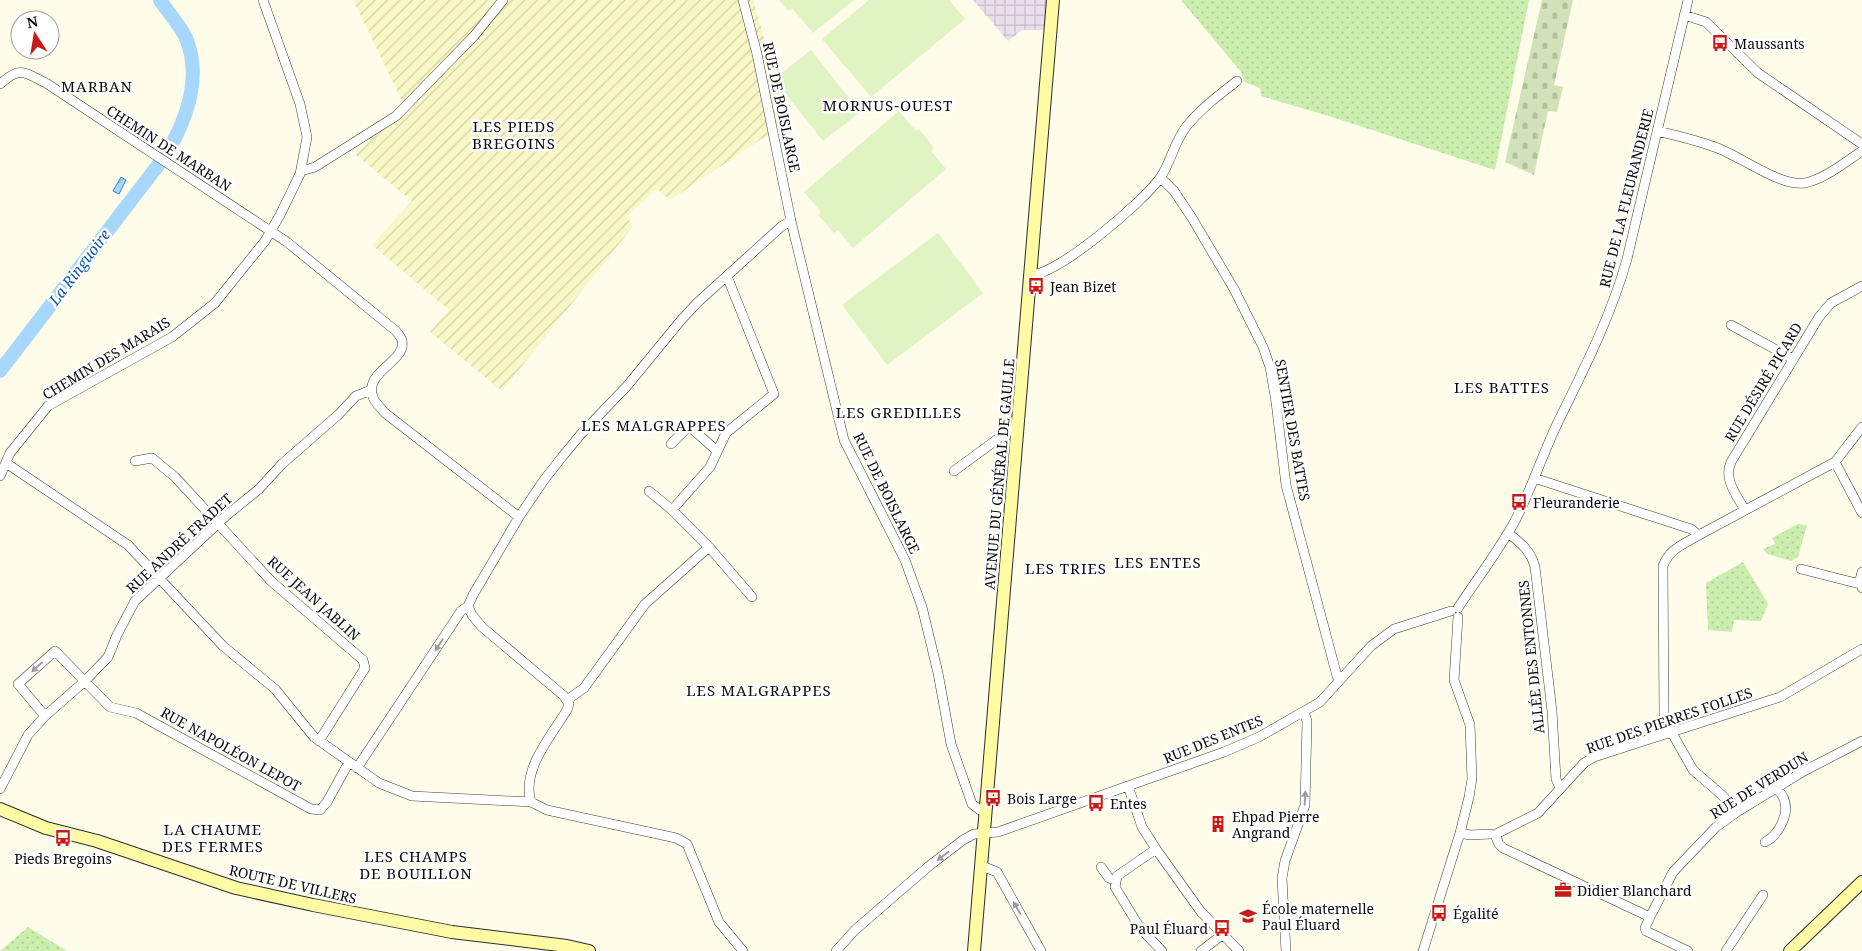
<svg xmlns="http://www.w3.org/2000/svg" width="1862" height="951" viewBox="0 0 1862 951" font-family="'Noto Serif',serif">
	<style>
		.industrial { fill: url(#industrial-grid) }
		.farmland { fill: url(#farmland-furrows) }
		.green { fill: url(#green-dots) }
		.cemetery { fill: url(#cemetery-stones) }
		.pitch { fill: #dff4c2 }
		.water { fill: url(#water-waves); stroke: #2787dc }
		.lines { fill: none; stroke-linecap: round; stroke-linejoin: round }
		.river { stroke: #a8d7fd; stroke-width: 14 }
		.minor-casing { stroke: #3e3e3e; stroke-width: 10 }
		.secondary-casing { stroke: #2d2d2d; stroke-width: 14 }
		.minor { stroke: #fff; stroke-width: 9 }
		.secondary { stroke: #fffba5; stroke-width: 12 }
		.oneway { fill: #9d9d9d }
		.labels { text-anchor: middle; dominant-baseline: central; stroke-width: 5; stroke-linejoin: round; paint-order: stroke }
		.poi-label { font-size: 14px; fill: #0b0b0b; stroke: #fff; text-anchor: start }
		.street-label { font-size: 14px; fill: #0b0b0b; stroke: #fff }
		.neighbourhood-label { font-size: 15px; letter-spacing: 1px; fill: #0b0b0b; stroke: #fff }
		.water-label { font-size: 15px; font-style: italic; fill: #0857a9; stroke: #fff }
	</style>
	<defs>
		<pattern id="industrial-grid" width="8" height="8" patternUnits="userSpaceOnUse" patternTransform="scale(1.25)"><rect width="8" height="8" fill="#ebdeec"/><path d="M0 4h8M4 0v8" fill="none" stroke="#c8bdc9"/></pattern>
		<pattern id="farmland-furrows" width="10" height="10" patternUnits="userSpaceOnUse" patternTransform="scale(1.25)"><rect width="10" height="10" fill="#f8f7c6"/><path d="M-1 1l2-2M0 10L10 0M9 11l2-2" fill="none" stroke="#d3d2a9"/></pattern>
		<pattern id="green-dots" width="8" height="8" patternUnits="userSpaceOnUse" patternTransform="scale(1.25)"><rect width="8" height="8" fill="#cbeeaf"/><path d="M2 2h.1M6 6h.1" fill="none" stroke="#adcb95" stroke-width="1.8" stroke-linecap="round"/></pattern>
		<pattern id="cemetery-stones" width="16" height="16" patternUnits="userSpaceOnUse" patternTransform="scale(1.25)"><rect width="16" height="16" fill="#d2e3b9"/><path d="M2 7V4a2 2 0 0 1 4 0v3zM10 15v-3a2 2 0 0 1 4 0v3z" fill="#b3c19e"/></pattern>
		<pattern id="water-waves" width="16" height="10" patternUnits="userSpaceOnUse" patternTransform="scale(1.25)"><rect width="16" height="10" fill="#a8d7fd"/><path d="M0 5q4-4 8 0t8 0" fill="none" stroke="#8fb7d8"/></pattern>
	</defs>
	<rect width="100%" height="100%" fill="#fffcea"/>
	<path class="industrial" d="M 973,0 L 1052,0 L 1049,30 L 1022,30 L 1008,41 Z"/>
	<path class="farmland" d="M 353,0 L 753,0 L 766,45 L 780,127 L 670,200 L 657,189 L 628,215 L 632,228 L 502,391 L 430,332 L 449,310 L 372,245 L 412,201 L 356,155 L 370,140 L 407,111 Z"/>
	<path class="green" d="M 1181,0 L 1529,0 L 1495,170 L 1332,117 L 1261,96 L 1260,88 L 1244,82 L 1241,72 Z
		M 1798,524 L 1807,525 L 1798,557 L 1791,561 L 1767,554 L 1763,549 L 1775,544 L 1772,538 Z
		M 1743,562 L 1768,604 L 1761,621 L 1734,620 L 1732,632 L 1708,630 L 1706,583 Z
		M 28,927 L 67,951 L 0,951 Z"/>
	<path class="cemetery" d="M 1542,0 L 1573,0 L 1554,85 L 1563,87 L 1557,112 L 1548,111 L 1534,175 L 1505,162 Z"/>
	<path class="pitch" d="M 779,0 L 854,0 L 813,33 L 792,8 L 788,11 Z
		M 869,0 L 949,0 L 965,19 L 871,97 L 822,39 Z
		M 811,50 L 860,112 L 823,141 L 774,79 Z
		M 899,111 L 916,131 L 919,129 L 934,148 L 931,151 L 946,169 L 853,248 L 838,230 L 834,233 L 818,215 L 821,212 L 804,192 Z
		M 938,233 L 983,293 L 887,365 L 842,305 Z"/>
	<path class="water" d="M 121,177 L 126,180 L 119,194 L 113,191 Z"/>
	<g class="lines">
		<path class="river" d="M 160,0 C 168,12 180,25 186,38 C 203,79 186,122 164,158
			M 0,371 L 159,164"/>
		<g class="minor-casing">
			<path id="minor" d="M 743,0 L 757,54 L 791,221 L 844,440 L 905,560 L 922,607 L 938,673 L 951,744 L 972,804 L 980,810 L 986,812
				M 1684,15 L 1706,22 L 1758,73 L 1862,144
				M 0,84 C 21,66 23,72 46,83 L 287,242 L 396,331 C 398,334 402,338 402,341 C 407,361 363,372 373,397 C 375,403 381,408 385,413 L 519,517 L 473,595 L 468,606 L 472,615 L 482,627 L 564,696 L 569,704 L 567,710 C 551,736 521,770 531,802
				M 1657,131 C 1679,136 1700,141 1720,149 C 1744,159 1782,187 1805,183 C 1825,179 1845,162 1862,151
				M 301,171 L 315,167 L 396,116 L 474,36 L 503,0
				M 1161,178 L 1174,191 L 1192,218 L 1234,289 L 1263,347 L 1270,367 L 1276,402 L 1286,485 L 1337,676 L 1340,680
				M 1031,275 C 1059,274 1143,202 1160,178 C 1171,163 1174,142 1186,127 C 1200,109 1219,95 1237,81
				M 1731,325 L 1793,359
				M 671,444 L 689,426 L 717,451
				M 135,461 L 152,458 L 175,477 L 271,581 L 363,660 L 365,668 L 319,741
				M 1835,462 L 1862,513
				M 6,463 L 128,545 L 223,646 L 275,689 L 314,737 L 379,783 L 412,796 L 531,802 L 547,810 L 676,838 L 687,844 L 719,922 L 743,951
				M 954,471 L 1018,424
				M 0,476 L 10,453 L 48,406 L 172,337 L 215,303 L 265,241 L 280,215 L 300,174 L 307,137 L 300,104 L 263,0
				M 1534,478 L 1691,529 L 1699,535 L 1835,462 L 1862,427
				M 649,491 L 672,510
				M 1745,510 C 1737,496 1723,479 1731,462 L 1819,317 L 1831,303 L 1862,286
				M 519,517 L 544,480 L 562,457 L 581,434 L 627,386 L 682,319 L 698,302 L 782,226 L 791,221
				M 1508,533 C 1521,543 1531,551 1535,567 L 1552,711 L 1556,779 L 1560,788
				M 709,547 L 752,597
				M 1801,569 L 1860,584
				M 1862,588 L 1860,580 L 1862,572
				M 1458,608 C 1478,577 1502,547 1518,515 C 1533,484 1544,451 1559,420 C 1585,367 1611,316 1627,259 L 1688,0
				M 567,700 L 584,688 L 645,604 L 709,547 L 672,510 L 710,467 L 726,433 L 774,394 L 727,276
				M 45,716 L 18,684 L 55,651 L 110,707 L 136,713 L 311,809 L 320,810 L 327,802 L 349,762
				M 1672,733 L 1693,770 L 1722,795 L 1737,812
				M 1667,734 L 1664,716 L 1663,566 C 1669,549 1684,544 1699,535
				M 357,768 L 461,611 L 468,606
				M 1128,786 L 1142,827 L 1156,849 L 1201,912 L 1239,951
				M 0,789 L 28,735 L 45,716 L 85,681 L 108,657 L 117,635 L 135,601 L 227,515 L 259,489 L 282,464 L 338,415 L 356,396 L 371,390
				M 1460,833 L 1470,835 L 1491,834
				M 1498,833 L 1538,813 L 1584,763 L 1594,757 L 1780,697 L 1862,649
				M 1496,837 L 1499,844 L 1503,848 L 1650,917 L 1645,928 L 1646,931 L 1688,951
				M 1765,842 C 1779,835 1791,812 1783,797 C 1782,794 1778,791 1776,788
				M 1156,849 L 1117,876 L 1115,887 L 1140,928 L 1162,951
				M 982,866 L 997,872 L 1041,951
				M 1101,867 L 1109,878 L 1115,880
				M 1650,917 L 1673,872 L 1716,827 L 1737,812 L 1804,771 L 1862,741
				M 836,951 L 855,930 L 929,866 L 963,840 L 974,834 L 998,832 L 1224,752 L 1259,737 L 1320,702 L 1371,646 L 1394,629 L 1451,611
				M 1201,951 L 1222,935
				M 1286,951 L 1282,878 L 1285,861 L 1305,805 L 1307,721 L 1304,712
				M 1423,951 L 1460,833 L 1469,797 L 1472,779 L 1470,725 L 1454,680 L 1458,617
				M 1726,951 L 1763,895"/>
		</g>
		<g class="secondary-casing">
			<path id="secondary" d="M 0,809 L 46,828 L 97,841 L 236,888 L 313,905 L 452,932 L 567,946 L 589,951
				M 974,951 L 1053,0
				M 1790,951 L 1862,882"/>
		</g>
		<use href="#minor" class="minor"/>
		<use href="#secondary" class="secondary"/>
	</g>
	<defs><path id="oneway-solid" d="M-6-.8H1V-3.2L6.5 0L1 3.2V.8H-6Z" transform="scale(1.25)"/></defs>
	<g class="oneway">
		<use href="#oneway-solid" transform="translate(439 645) rotate(124)"/>
		<use href="#oneway-solid" transform="translate(37 667) rotate(138)"/>
		<use href="#oneway-solid" transform="translate(1305 798) rotate(-87)"/>
		<use href="#oneway-solid" transform="translate(943 856) rotate(143)"/>
		<use href="#oneway-solid" transform="translate(1017 908) rotate(-119)"/>
	</g>
	<defs>
		<g id="bus-bare" transform="scale(1.35)"><path d="M-5-6H5V4H4V6H2V4H-2V6H-4V4H-5ZM-3.5-4V0h7V-4ZM-3.5 1.2v1.5H-2V1.2ZM2 1.2v1.5H3.5V1.2Z" fill="#c91a15" stroke="#fff" stroke-width="2.5" paint-order="stroke"/></g>
		<g id="building-bare" transform="scale(1.35)"><path d="M-4-6H4V6H1V3H-1V6H-4ZM-2.5-4.3h1.7v1.8h-1.7ZM.8-4.3h1.7v1.8H.8ZM-2.5-1h1.7V.8h-1.7ZM.8-1h1.7V.8H.8Z" fill="#c91a15" stroke="#fff" stroke-width="2.5" paint-order="stroke"/></g>
		<g id="office-bare" transform="scale(1.35)"><path d="M-6-3h4V-5.5h4V-3h4V5H-6ZM-1-4.5V-3h2v-1.5ZM-6 0V1H6V0Z" fill="#c91a15" stroke="#fff" stroke-width="2.5" paint-order="stroke"/></g>
		<g id="school-bare" transform="scale(1.35)"><path d="M0-5L7-2L0 1L-7-2ZM-4 1L0 2.5L4 1V4Q0 6-4 4Z" fill="#c91a15" stroke="#fff" stroke-width="2.5" paint-order="stroke"/></g>
	</defs>
	<g fill-rule="evenodd">
		<use href="#bus-bare" x="1720" y="43"/>
		<use href="#bus-bare" x="1036" y="286"/>
		<use href="#bus-bare" x="1519" y="502"/>
		<use href="#bus-bare" x="993" y="798"/>
		<use href="#bus-bare" x="1096" y="803"/>
		<use href="#building-bare" x="1218" y="824"/>
		<use href="#bus-bare" x="63" y="838"/>
		<use href="#office-bare" x="1563" y="890"/>
		<use href="#bus-bare" x="1439" y="913"/>
		<use href="#school-bare" x="1248" y="916"/>
		<use href="#bus-bare" x="1222" y="928"/>
	</g>
	<g class="labels">
		<g class="poi-label">
			<text x="1734" y="43">Maussants</text>
			<text x="1050" y="286">Jean Bizet</text>
			<text x="1533" y="502">Fleuranderie</text>
			<text x="1007" y="798">Bois Large</text>
			<text x="1110" y="803">Entes</text>
			<text x="1232" y="816">Ehpad Pierre<tspan x="1232" dy="16">Angrand</tspan></text>
			<text x="63" y="858" text-anchor="middle">Pieds Bregoins</text>
			<text x="1577" y="890">Didier Blanchard</text>
			<text x="1262" y="908">École maternelle<tspan x="1262" dy="16">Paul Éluard</tspan></text>
			<text x="1453" y="913">Égalité</text>
			<text x="1208" y="928" text-anchor="end">Paul Éluard</text>
		</g>
		<g class="street-label">
			<text transform="translate(782 107) rotate(78)">RUE DE BOISLARGE</text>
			<text transform="translate(169 148) rotate(33)">CHEMIN DE MARBAN</text>
			<text transform="translate(1626 198) rotate(-76)">RUE DE LA FLEURANDERIE</text>
			<text transform="translate(106 358) rotate(-31)">CHEMIN DES MARAIS</text>
			<text transform="translate(1763 382) rotate(-59)">RUE DÉSIRÉ PICARD</text>
			<text transform="translate(1293 430) rotate(80)">SENTIER DES BATTES</text>
			<text transform="translate(999 474) rotate(-85)">AVENUE DU GÉNÉRAL DE GAULLE</text>
			<text transform="translate(887 493) rotate(64)">RUE DE BOISLARGE</text>
			<text transform="translate(179 543) rotate(-43)">RUE ANDRÉ FRADET</text>
			<text transform="translate(314 598) rotate(42)">RUE JEAN JABLIN</text>
			<text transform="translate(1531 657) rotate(-96)">ALLÉE DES ENTONNES</text>
			<text transform="translate(1669 720) rotate(-19)">RUE DES PIERRES FOLLES</text>
			<text transform="translate(1213 739) rotate(-22)">RUE DES ENTES</text>
			<text transform="translate(231 749) rotate(29)">RUE NAPOLÉON LEPOT</text>
			<text transform="translate(1759 785) rotate(-32)">RUE DE VERDUN</text>
			<text transform="translate(293 884) rotate(13)">ROUTE DE VILLERS</text>
		</g>
		<g class="neighbourhood-label">
			<text x="97" y="86">MARBAN</text>
			<text x="888" y="105">MORNUS-OUEST</text>
			<text x="514" y="126">LES PIEDS<tspan x="514" dy="17">BREGOINS</tspan></text>
			<text x="1502" y="387">LES BATTES</text>
			<text x="899" y="412">LES GREDILLES</text>
			<text x="654" y="425">LES MALGRAPPES</text>
			<text x="1158" y="562">LES ENTES</text>
			<text x="1066" y="568">LES TRIES</text>
			<text x="759" y="690">LES MALGRAPPES</text>
			<text x="213" y="829">LA CHAUME<tspan x="213" dy="17">DES FERMES</tspan></text>
			<text x="416" y="856">LES CHAMPS<tspan x="416" dy="17">DE BOUILLON</tspan></text>
		</g>
		<g class="water-label">
			<text transform="translate(79 267) rotate(-53)">La Ringuoire</text>
		</g>
	</g>
	<g transform="translate(35 35) rotate(348)"><circle r="24" fill="#ffffff" stroke="#9d9d9d"/>
	<path d="M0-4L9 19L0 12L-9 19Z" fill="#c91a15"/>
	<text y="-8" font-size="14" font-weight="bold" text-anchor="middle" fill="#0b0b0b">N</text>
	</g>
</svg>
